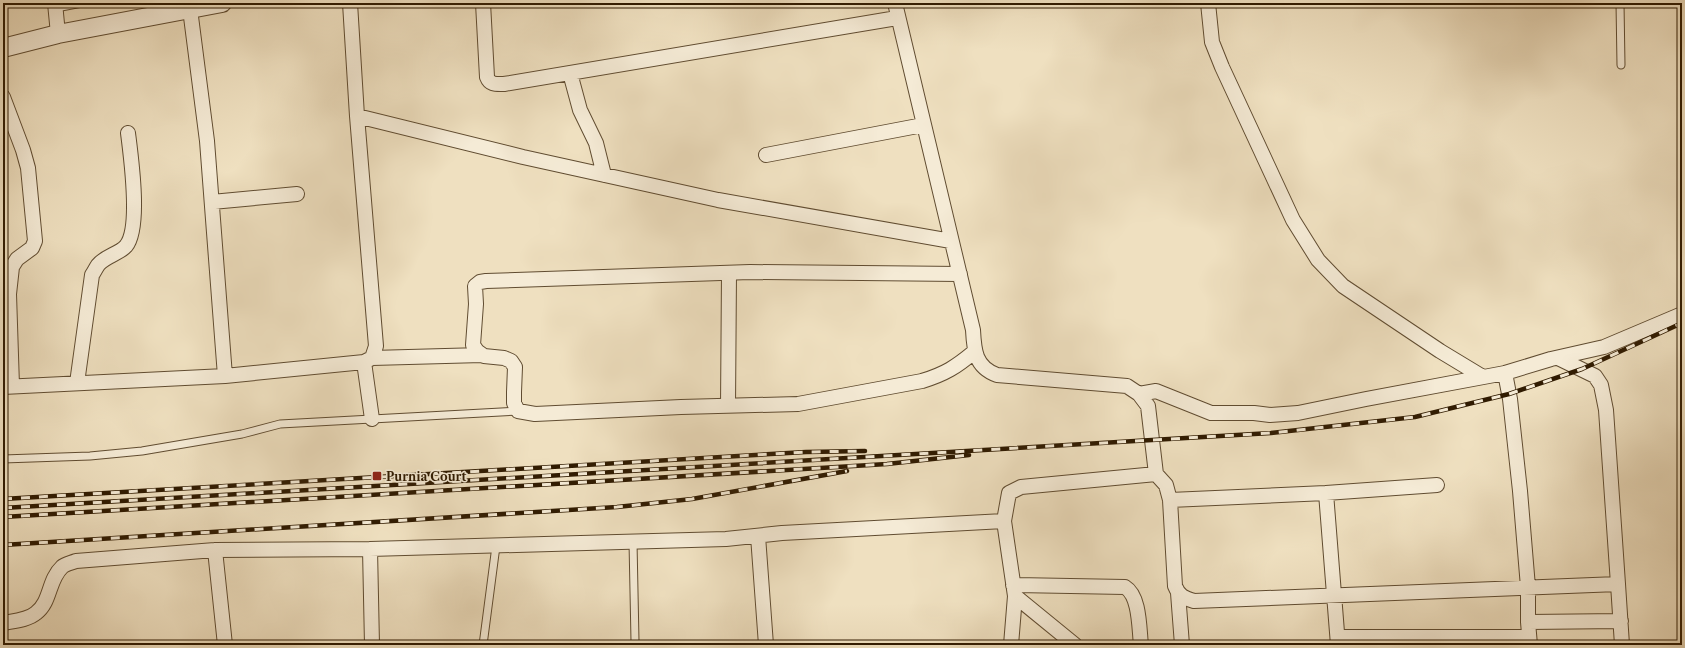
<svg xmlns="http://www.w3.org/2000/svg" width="1685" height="648" viewBox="0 0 1685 648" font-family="'Libre Caslon Text',serif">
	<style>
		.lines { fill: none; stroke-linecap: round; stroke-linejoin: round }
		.service-casing { stroke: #604c31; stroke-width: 9 }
		.minor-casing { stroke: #604c31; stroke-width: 16 }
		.tertiary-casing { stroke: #604c31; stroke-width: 20 }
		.service { stroke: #f5ebd6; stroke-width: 7 }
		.minor { stroke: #f5ebd6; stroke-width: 14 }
		.tertiary { stroke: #f5ebd6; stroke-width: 18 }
		.rail-casing { stroke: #301b01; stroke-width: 4.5 }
		.rail { stroke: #f5ebd6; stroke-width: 3; stroke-dasharray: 9; stroke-linecap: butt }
		.poi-dot { fill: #8f2418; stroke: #f5ebd6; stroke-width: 1.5 }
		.labels { text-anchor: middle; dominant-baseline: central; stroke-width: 3; stroke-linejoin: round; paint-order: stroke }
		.poi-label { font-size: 12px; font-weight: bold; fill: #301b01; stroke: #f5ebd6; text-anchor: start }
	</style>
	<rect width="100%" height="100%" fill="#efe0c0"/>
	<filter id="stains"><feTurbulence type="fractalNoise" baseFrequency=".005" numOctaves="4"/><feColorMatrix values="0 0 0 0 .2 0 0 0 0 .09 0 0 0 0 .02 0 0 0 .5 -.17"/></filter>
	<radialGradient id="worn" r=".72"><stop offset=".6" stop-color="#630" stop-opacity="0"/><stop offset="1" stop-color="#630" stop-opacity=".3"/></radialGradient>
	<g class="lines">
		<g class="service-casing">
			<path id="service" d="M 1620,3 L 1621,65
				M 56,8 L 82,3
				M 3,459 L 90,456 L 142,451 L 242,434 L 280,424 L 518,411
				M 633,542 L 635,641
				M 483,645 L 496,546"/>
		</g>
		<g class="minor-casing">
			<path id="minor" d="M 55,3 L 58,34
				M 483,3 L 487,77 C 490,85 496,84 504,84 L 897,18
				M 895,3 L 973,330 C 974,350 975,367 997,375 L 1127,386 L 1139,394 L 1148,406 L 1156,474 L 1166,485 L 1170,500 L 1175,586 C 1179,596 1184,598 1194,601 L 1618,584 L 1622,645
				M 1208,3 L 1212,42 L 1222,67 L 1293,220 L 1318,260 L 1343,286 L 1440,351 L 1483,377
				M 190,9 L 207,141 L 225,376
				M 570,73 L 580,110 L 596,143 L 604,175
				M 3,97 L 23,150 L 28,168 L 35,241 L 32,248 L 17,259 L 12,267 L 9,294 L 12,386
				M 357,116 L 523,157 L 718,200 L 951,241
				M 766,155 L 923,125
				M 212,202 L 297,194
				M 960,274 L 750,272 L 486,281 L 480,282 L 475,286 L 476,304 L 473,345 L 477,351 L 484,356 L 504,358 L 511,361 L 515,367 L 514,392 L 514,403 L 518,411 L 535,414 L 681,407 L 798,404 L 922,381 C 945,374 956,367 974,352
				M 372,358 L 482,355
				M 1558,358 L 1595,376 L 1601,385 L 1606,410 L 1618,584
				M 364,362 L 372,419
				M 1505,373 L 1510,399 L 1520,491 L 1528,587 L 1528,622 L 1530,645
				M 77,383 L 92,275 C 94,272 96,268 98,265 C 105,256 119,254 126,246 C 141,228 131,157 128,133
				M 3,387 L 225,376 L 364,362 L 372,358 L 376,346 L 357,116 L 350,3
				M 1139,394 L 1156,391 L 1211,413 L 1254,413 L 1270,415 L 1298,413 L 1366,399 L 1505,373 L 1551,359 L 1604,347 L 1682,314
				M 728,406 L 729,273
				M 1326,493 L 1338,645
				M 1170,500 L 1326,493 L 1437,485
				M 758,536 L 766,645
				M 370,549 L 372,645
				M 215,550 L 225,645
				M 1013,585 L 1125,587 C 1140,596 1139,628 1141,645
				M 1178,593 L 1182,645
				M 1015,596 L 1075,645
				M 1528,622 L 1621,621
				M 3,623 C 13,621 28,620 36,613 C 51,602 48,580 62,567 C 65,564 71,563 76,561 L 215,550 L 370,549 L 726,539 L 782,533 L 1004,521
				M 1338,637 L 1529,637
				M 1011,645 L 1015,596 L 1004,521 L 1009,493 L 1021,487 L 1156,474"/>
		</g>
		<g class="tertiary-casing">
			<path id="tertiary" d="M 3,48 L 58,34 L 222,3"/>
		</g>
		<use href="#service" class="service"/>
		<use href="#minor" class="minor"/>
		<use href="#tertiary" class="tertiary"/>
		<g class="rail-casing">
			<path id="rail" d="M 3,499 L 806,452 L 865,451
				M 3,508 L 1271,433 L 1415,417 L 1509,394 L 1582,369 L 1682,323
				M 3,517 L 887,464 L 969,455
				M 3,545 L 617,507 L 692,499 L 847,471"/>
		</g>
		<use href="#rail" class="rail"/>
	</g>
	<rect class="poi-dot" x="372" y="471" width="10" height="10" rx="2"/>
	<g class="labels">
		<g class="poi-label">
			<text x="386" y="476">Purnia Court</text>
		</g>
	</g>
	<rect width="1685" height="648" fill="none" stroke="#efe0c0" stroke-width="16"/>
	<rect x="4" y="4" width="1677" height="640" fill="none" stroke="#301b01" stroke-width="2"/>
	<rect x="8" y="8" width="1669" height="632" fill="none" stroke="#301b01"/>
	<rect width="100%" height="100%" filter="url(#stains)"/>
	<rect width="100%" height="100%" fill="url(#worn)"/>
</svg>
